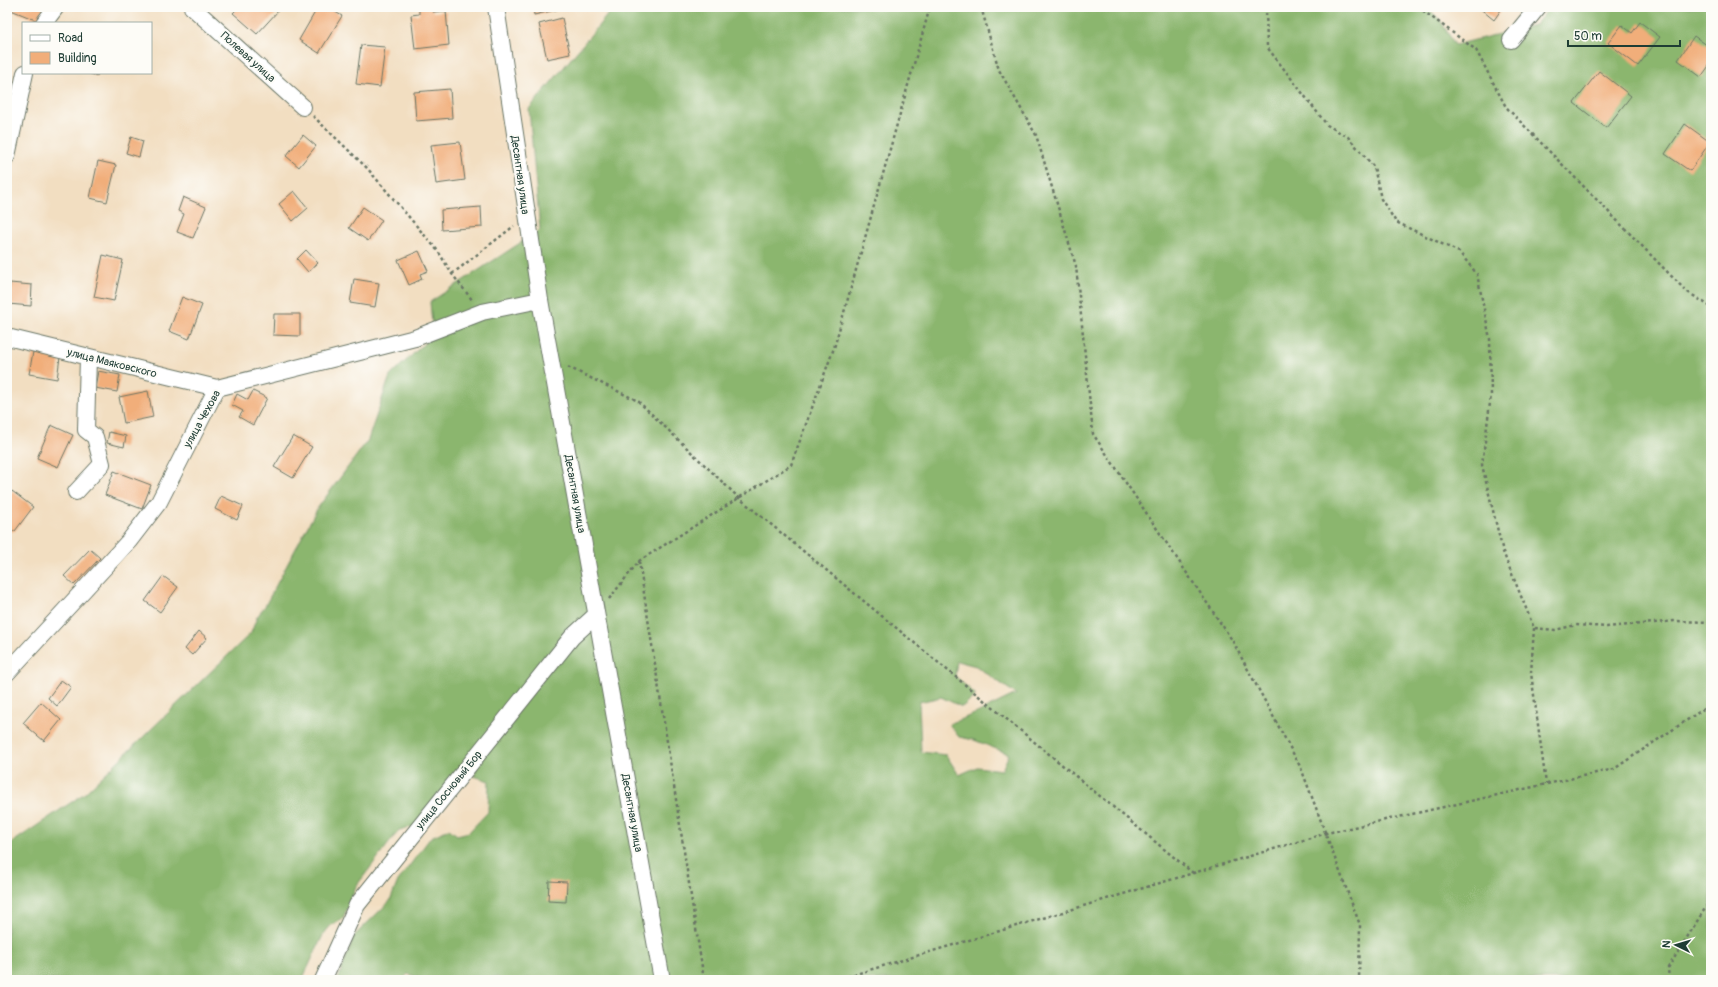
<svg xmlns="http://www.w3.org/2000/svg" width="1718" height="987" viewBox="0 0 1718 987" font-family="Pangolin,sans-serif">
	<style>
		.forest { fill: #8bb66e; stroke: #557a51; fill-rule: evenodd }
		.building { fill: #f1ae7a }
		.lines { fill: none; stroke-linecap: round; stroke-linejoin: round }
		.street-casing { stroke: #697565; stroke-width: 18 }
		.path { stroke: #697565; stroke-width: 2.5; stroke-dasharray: 3 3; stroke-linecap: butt }
		.street { stroke: #fff; stroke-width: 16 }
		.labels { text-anchor: middle; dominant-baseline: central; stroke-width: 4; stroke-linejoin: round; paint-order: stroke }
		.street-label { font-size: 11px; fill: #1f3d34; stroke: #fdfcf7 }
	</style>
	<rect width="100%" height="100%" fill="#fdfcf7"/>
	<filter id="ink" filterUnits="userSpaceOnUse"><feTurbulence type="fractalNoise" baseFrequency=".025" numOctaves="2"/><feDisplacementMap in="SourceGraphic" scale="8" xChannelSelector="R" yChannelSelector="G"/><feConvolveMatrix kernelMatrix="1 2 1 2 8 2 1 2 1" color-interpolation-filters="sRGB"/></filter>
	<filter id="wash" filterUnits="userSpaceOnUse"><feTurbulence type="fractalNoise" baseFrequency=".012" numOctaves="4" result="noise"/><feDisplacementMap in="SourceGraphic" scale="16" xChannelSelector="R" yChannelSelector="G"/><feGaussianBlur stdDeviation="0.9" result="paint"/><feColorMatrix in="noise" values="0 0 0 0 0 0 0 0 0 0 0 0 0 0 0 0 0 1.4 0 .05"/><feComposite in="paint" operator="in"/></filter>
	<g filter="url(#wash)">
		<rect width="100%" height="100%" fill="#f2dec1"/>
		<path class="forest" d="M 614,7 L 1427,7 L 1440,20 L 1455,45 L 1535,25 L 1550,7 L 1711,7 L 1711,980 L 534,980 L 528,978 L 524,980 L 500,980 L 498,977 L 426,980 L 408,974 L 402,980 L 338,980 L 354,936 L 390,901 L 398,881 L 431,837 L 449,829 L 457,835 L 469,832 L 488,812 L 489,781 L 474,776 L 477,768 L 423,824 L 399,830 L 357,885 L 343,918 L 331,925 L 323,935 L 302,980 L 7,980 L 7,846 L 85,793 L 251,633 L 257,617 L 265,606 L 317,509 L 368,440 L 390,376 L 433,335 L 430,302 L 540,230 L 529,109 ZM 957,661 L 976,666 L 1016,694 L 977,713 L 949,724 L 959,737 L 974,740 L 1009,754 L 1002,770 L 977,767 L 959,775 L 946,755 L 921,752 L 919,702 L 941,697 L 962,707 L 976,695 L 955,676 Z"/>
		<g id="blocks">
			<path class="building" d="M 12,7 L 44,7 L 38,21 L 11,10 Z
				M 239,7 L 274,7 L 278,11 L 257,34 L 233,13 Z
				M 318,7 L 327,7 L 342,16 L 319,53 L 299,40 Z
				M 419,7 L 433,7 L 433,12 L 446,11 L 449,45 L 415,49 L 411,15 L 419,14 Z
				M 533,7 L 559,7 L 560,9 L 534,15 Z
				M 1478,7 L 1503,7 L 1494,20 Z
				M 562,18 L 570,54 L 547,59 L 539,24 Z
				M 1640,22 L 1660,37 L 1638,66 L 1608,43 L 1622,25 L 1632,33 Z
				M 1694,36 L 1711,48 L 1711,63 L 1701,77 L 1678,60 Z
				M 361,45 L 385,47 L 380,87 L 356,84 Z
				M 1599,71 L 1631,96 L 1606,128 L 1574,103 Z
				M 88,73 L 98,73 L 97,76 Z
				M 450,89 L 452,118 L 416,121 L 414,92 Z
				M 1685,124 L 1710,142 L 1690,171 L 1665,154 Z
				M 303,135 L 316,146 L 299,167 L 286,156 Z
				M 131,137 L 143,141 L 139,157 L 126,153 Z
				M 460,142 L 465,180 L 436,184 L 431,145 Z
				M 98,161 L 116,165 L 107,202 L 90,198 Z
				M 294,191 L 308,208 L 293,221 L 279,204 Z
				M 183,197 L 206,207 L 193,238 L 177,232 L 184,214 L 178,211 Z
				M 363,207 L 382,220 L 368,241 L 349,228 Z
				M 481,207 L 482,227 L 442,230 L 441,210 Z
				M 306,250 L 318,263 L 308,272 L 297,259 Z
				M 419,251 L 428,271 L 420,274 L 422,279 L 409,285 L 398,260 Z
				M 103,255 L 123,260 L 114,301 L 94,297 Z
				M 354,279 L 379,283 L 375,307 L 350,303 Z
				M 10,283 L 32,285 L 31,306 L 8,304 Z
				M 182,297 L 202,305 L 189,339 L 169,331 Z
				M 274,314 L 300,314 L 300,336 L 273,335 Z
				M 33,352 L 60,357 L 57,379 L 29,374 Z
				M 98,371 L 120,375 L 117,392 L 95,388 Z
				M 148,391 L 153,417 L 124,423 L 119,397 Z
				M 253,391 L 267,398 L 253,425 L 239,417 L 243,411 L 232,405 L 237,394 L 248,400 Z
				M 51,425 L 73,435 L 58,467 L 37,458 Z
				M 109,432 L 126,436 L 124,447 L 107,443 Z
				M 293,436 L 312,447 L 293,478 L 274,467 Z
				M 114,471 L 151,485 L 142,509 L 105,495 Z
				M 12,491 L 33,507 L 15,531 L 7,532 L 7,498 Z
				M 221,496 L 243,506 L 237,520 L 215,509 Z
				M 90,549 L 100,558 L 74,585 L 64,576 Z
				M 163,576 L 178,587 L 160,612 L 145,601 Z
				M 199,631 L 207,638 L 192,655 L 185,649 Z
				M 61,680 L 71,687 L 57,706 L 48,698 Z
				M 41,702 L 61,720 L 44,741 L 23,723 Z
				M 549,881 L 567,882 L 566,902 L 548,901 Z"/>
		</g>
	</g>
	<g filter="url(#ink)">
		<use href="#blocks" fill-opacity="0" stroke="#697565" stroke-width="1"/>
		<g class="lines">
			<g class="street-casing">
				<path id="street" d="M 192,7 L 303,107
					M 496,7 L 540,300 L 662,980
					M 44,23 L 56,7
					M 1511,40 L 1538,7
					M 7,156 L 25,73
					M 7,337 L 217,388
					M 76,492 L 102,464 L 95,437 L 86,430 L 88,357
					M 7,673 L 129,541 L 159,502 L 217,388 L 415,338 L 482,312 L 540,300
					M 323,980 L 357,905 L 572,637 L 596,615"/>
			</g>
			<path class="path" d="M 981,7 L 999,70 L 1036,135 L 1076,266 L 1093,434 L 1232,640 L 1301,768 L 1360,925 L 1359,980
				M 1266,7 L 1267,47 L 1327,125 L 1348,137 L 1374,167 L 1381,199 L 1396,222 L 1459,252 L 1477,274 L 1490,339 L 1491,395 L 1482,465 L 1503,552 L 1534,628 L 1555,630 L 1576,625 L 1607,627 L 1676,621 L 1711,622
				M 1418,7 L 1476,50 L 1506,107 L 1686,291 L 1711,307
				M 313,116 L 367,168 L 438,251 L 452,274 L 473,301
				M 452,274 L 514,226
				M 568,367 L 638,401 L 739,498 L 1193,873
				M 639,561 L 704,980
				M 609,599 L 639,561 L 791,465 L 834,348 L 930,7
				M 1534,628 L 1531,673 L 1546,784
				M 621,980 L 623,978 L 632,980
				M 836,980 L 1327,833 L 1614,769 L 1711,704
				M 1669,980 L 1668,968 L 1711,899"/>
			<use href="#street" class="street"/>
		</g>
	</g>
	<g class="labels">
		<g class="street-label">
			<text transform="translate(248 57) rotate(42)">Полевая улица</text>
			<text transform="translate(520 175) rotate(82)">Десантная улица</text>
			<text transform="translate(112 363) rotate(14)">улица Маяковского</text>
			<text transform="translate(202 419) rotate(-61)">улица Чехова</text>
			<text transform="translate(575 494) rotate(80)">Десантная улица</text>
			<text transform="translate(449 790) rotate(-51)">улица Сосновый Бор</text>
			<text transform="translate(632 813) rotate(80)">Десантная улица</text>
		</g>
	</g>
	<rect width="1718" height="987" fill="none" stroke="#fdfcf7" stroke-width="24"/>
	<rect x="22" y="22" width="130" height="52" fill="#fdfcf7" stroke="#a4b0a9"/>
	<rect x="30" y="35" width="20" height="6" fill="#ffffff" stroke="#a4b0a9"/>
	<text x="58" y="42" font-size="12" fill="#1f3d34">Road</text>
	<rect x="30" y="52" width="20" height="12" fill="#f1ae7a" stroke="#a4b0a9"/>
	<text x="58" y="62" font-size="12" fill="#1f3d34">Building</text>
	<g transform="translate(1676 945) rotate(275)" stroke="#fdfcf7" stroke-width="3" paint-order="stroke">
	<path d="M0-3L7 15L0 10L-7 15Z" fill="#1f3d34"/>
	<text y="-6" font-size="11" font-weight="bold" text-anchor="middle" fill="#1f3d34">N</text>
	</g>
	<path d="M1568 40v6h112v-6" fill="none" stroke="#1f3d34" stroke-width="2"/>
	<text x="1574" y="40" font-size="12" fill="#1f3d34" stroke="#fdfcf7" stroke-width="3" paint-order="stroke">50 m</text>
</svg>
